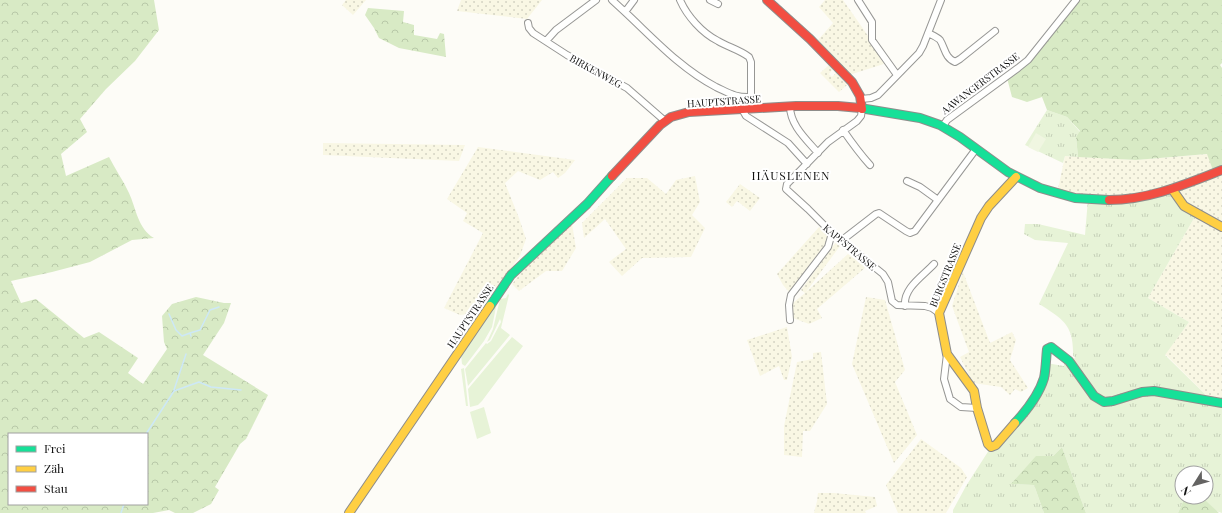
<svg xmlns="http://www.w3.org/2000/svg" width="1222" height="513" viewBox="0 0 1222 513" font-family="'Playfair Display',serif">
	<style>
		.farmland { fill: url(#farmland-dots) }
		.grass { fill: url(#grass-tufts) }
		.forest { fill: url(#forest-crowns); fill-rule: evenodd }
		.park { fill: #e7f3d7 }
		.pitch { fill: #f0f6e1 }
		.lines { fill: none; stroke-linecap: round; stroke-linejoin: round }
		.stream { stroke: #cde8f7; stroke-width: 1.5 }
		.street-casing { stroke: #979795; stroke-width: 8 }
		.fast-casing { stroke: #8e8d8b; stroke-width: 10 }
		.slow-casing { stroke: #8e8d8b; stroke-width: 10 }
		.jam-casing { stroke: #8e8d8b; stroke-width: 10 }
		.street { stroke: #fffffe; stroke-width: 6 }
		.fast { stroke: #16e098; stroke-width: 8 }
		.slow { stroke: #ffcf43; stroke-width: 8 }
		.jam { stroke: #f24e42; stroke-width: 8 }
		.labels { text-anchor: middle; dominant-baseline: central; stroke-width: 4; stroke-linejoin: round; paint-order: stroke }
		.street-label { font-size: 10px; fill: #111; stroke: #fff }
		.quarter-label { font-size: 12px; letter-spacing: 1px; fill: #111; stroke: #fff }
	</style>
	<defs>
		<pattern id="farmland-dots" width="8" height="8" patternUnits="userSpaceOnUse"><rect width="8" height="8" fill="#f9f7e4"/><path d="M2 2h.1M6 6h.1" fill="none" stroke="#d4d3c3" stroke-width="1.8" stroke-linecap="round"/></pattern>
		<pattern id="grass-tufts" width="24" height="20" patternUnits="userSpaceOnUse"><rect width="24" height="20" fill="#e7f3d7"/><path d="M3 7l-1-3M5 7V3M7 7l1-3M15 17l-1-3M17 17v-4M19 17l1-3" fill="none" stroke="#c5cfb8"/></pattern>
		<pattern id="forest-crowns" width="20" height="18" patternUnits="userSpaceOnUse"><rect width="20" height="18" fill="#d8eac5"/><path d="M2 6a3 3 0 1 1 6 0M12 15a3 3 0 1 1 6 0" fill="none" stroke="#b8c8a8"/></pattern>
	</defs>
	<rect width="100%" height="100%" fill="#fdfcf7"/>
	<path class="farmland" d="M 346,0 L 366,0 L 353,15 L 342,5 Z
		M 461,0 L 542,0 L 527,19 L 457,11 Z
		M 825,0 L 843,0 L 887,63 L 849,75 L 818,40 L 833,23 L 819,7 Z
		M 829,65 L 833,69 L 829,74 L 832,77 L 836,73 L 847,85 L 839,92 L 820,73 Z
		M 323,143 L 465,145 L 459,161 L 323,155 Z
		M 478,147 L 575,160 L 565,173 L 558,178 L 553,172 L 540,180 L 518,171 L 505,183 L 519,218 L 526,239 L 520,256 L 488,300 L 479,308 L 468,314 L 460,315 L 444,308 L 483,233 L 463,221 L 467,213 L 447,199 Z
		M 1208,154 L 1214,173 L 1222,170 L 1222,403 L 1212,401 L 1165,354 L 1189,322 L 1148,298 L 1197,213 L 1128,199 L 1057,194 L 1065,156 L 1136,160 Z
		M 695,176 L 700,202 L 692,215 L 705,228 L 691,257 L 642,258 L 622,276 L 609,262 L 626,249 L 605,219 L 584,238 L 582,223 L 627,178 L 647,178 L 666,194 L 676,180 Z
		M 740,184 L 760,198 L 750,211 L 737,201 L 732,207 L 726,202 Z
		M 572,224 L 576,248 L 562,271 L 546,271 L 519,291 L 512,284 L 525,268 Z
		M 819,227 L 828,235 L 827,243 L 789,292 L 783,285 L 777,274 Z
		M 836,242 L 840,246 L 806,292 L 848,254 L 866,267 L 817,309 L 822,318 L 809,324 L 793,318 L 793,303 L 805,293 L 801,290 Z
		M 963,272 L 990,343 L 1012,332 L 1016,340 L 1010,360 L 1028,388 L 1021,392 L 1015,389 L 1010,395 L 1001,387 L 973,383 L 960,357 L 969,352 L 952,306 Z
		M 866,297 L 885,300 L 905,370 L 895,382 L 917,435 L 894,463 L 852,364 Z
		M 787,327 L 792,357 L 787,380 L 784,380 L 779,366 L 760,376 L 747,340 Z
		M 821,352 L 827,404 L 810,431 L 803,431 L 802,457 L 784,455 L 784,426 L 797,362 L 813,359 L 813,353 Z
		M 921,439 L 961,468 L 967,477 L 946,513 L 898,513 L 886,485 Z
		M 818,493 L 834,493 L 875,497 L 877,506 L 865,511 L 866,513 L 814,513 L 817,501 Z"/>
	<path class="grass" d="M 1047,110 L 1067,117 L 1080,132 L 1076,137 L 1078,157 L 1065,156 L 1063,163 L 1025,145 Z
		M 1172,189 L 1175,194 L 1197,213 L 1148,298 L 1189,322 L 1165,355 L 1212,401 L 1222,403 L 1222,513 L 1216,511 L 1202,497 L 1206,497 L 1206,473 L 1182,473 L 1182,497 L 1185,497 L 1178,513 L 1086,513 L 1062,447 L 1053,456 L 1012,484 L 1034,485 L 1044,513 L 953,513 L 953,510 L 966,486 L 991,447 L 1027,409 L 1046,363 L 1064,366 L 1065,357 L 1073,361 L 1075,357 L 1073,356 C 1074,325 1063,319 1039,304 L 1068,243 L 1035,240 L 1024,234 L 1025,224 L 1038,224 L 1085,235 L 1088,199 L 1107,200 Z"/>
	<path class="forest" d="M 0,0 L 154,0 L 159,30 L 135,61 L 106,89 L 80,119 L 87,132 L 61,154 L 66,176 L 109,157 C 115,169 123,180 129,193 C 136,208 138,229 154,238 L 132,240 L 90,262 L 52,272 L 11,281 L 21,303 L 36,299 L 84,338 L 99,332 L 138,358 L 128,373 L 143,384 L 167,349 L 164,342 L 162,316 L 172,304 L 196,297 L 224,303 L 231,303 L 224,323 L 203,355 L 268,395 L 246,439 L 240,444 L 215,487 L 219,490 L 211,504 L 193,513 L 175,513 L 169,510 L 153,513 L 0,513 ZM 9,434 L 147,434 L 147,504 L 9,504 Z
		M 1076,0 L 1222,0 L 1222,63 L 1220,65 L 1222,68 L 1222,170 L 1214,173 L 1207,154 L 1136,160 L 1078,157 L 1076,137 L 1080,131 L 1067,117 L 1047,110 L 1042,97 L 1027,102 L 1012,97 L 1007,78 L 1018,68 Z
		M 368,8 L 404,11 L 403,22 L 414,25 L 414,35 L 437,39 L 440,33 L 444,34 L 446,57 L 399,48 L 379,38 L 374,28 L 365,15 Z
		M 1062,447 L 1086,513 L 1044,513 L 1034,485 L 1011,484 L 1036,456 L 1053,456 Z
		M 1185,497 L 1202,497 L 1219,513 L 1178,513 Z"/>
	<path class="park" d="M 508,294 L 509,295 L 501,328 L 510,335 L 468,386 L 465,369 L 486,343 L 487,344 L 491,341 L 501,322 L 500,319 L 490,340 L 487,342 L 493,329 L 500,299 L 506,298 Z
		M 497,302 L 492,327 L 484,341 L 465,366 L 462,364 L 461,355 Z
		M 512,337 L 523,346 L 482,401 L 478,405 L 470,407 L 468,389 Z
		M 464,368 L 468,406 L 466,406 L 461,369 Z
		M 484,407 L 491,433 L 477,439 L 470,412 Z"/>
	<path class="pitch" d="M 1036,133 L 1046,139 L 1038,152 L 1028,147 Z"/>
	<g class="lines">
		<path class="stream" d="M 169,314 L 176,330 L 182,336 L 190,333 L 191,336
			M 190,333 L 200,330 L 210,310 L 219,307
			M 174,390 L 186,354
			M 146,434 L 174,391 L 199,382 L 211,387 L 241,390
			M 121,513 L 124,504"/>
		<g class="street-casing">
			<path id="street" d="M 612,0 L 625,12
				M 634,0 L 625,12 C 654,39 680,68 716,87 C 729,93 736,98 751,97
				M 680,0 C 687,16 702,33 718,41 C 728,47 740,50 749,57 L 751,62 L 751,109
				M 710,0 L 718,4
				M 858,0 L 872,22 L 872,40 L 897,75
				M 528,23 L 529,28 L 533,33 L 567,55 L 627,88 L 665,121
				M 928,33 C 932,35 937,37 940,40 C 945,48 945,58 955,62 L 960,59 L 995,31
				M 546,41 L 556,30 L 596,0
				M 861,99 L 871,98 L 878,95 L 919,53 L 923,46 L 941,0
				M 790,106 C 790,125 806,139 818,153
				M 742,109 L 746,116 L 788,143 L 807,164
				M 862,109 L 861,116 L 857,121 L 828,142 L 787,184 L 786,189 L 808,209 L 832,233 L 883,274 L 888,282 L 892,301 L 897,305 L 925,306 L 932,308 L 939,313
				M 943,126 L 947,120 L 1018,68 L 1028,60 L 1076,0
				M 843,130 C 852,143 860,154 870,165
				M 907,181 L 920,187 L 938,200
				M 841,241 L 876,214 L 879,213 L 906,231 L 910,233 L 915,231 L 976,149
				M 905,306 C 903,288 923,276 934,264
				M 790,320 L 789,305 L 791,295 L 828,247 L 832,233
				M 947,354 L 944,379 L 950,399 L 961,407 L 977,408"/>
		</g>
		<g class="fast-casing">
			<path id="fast" d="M 860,108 L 920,118 L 940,125 L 960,137 L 1008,172 L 1040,188 L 1075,198 L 1109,200
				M 490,306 L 511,275 L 587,204 L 612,176
				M 1015,423 C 1027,410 1039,395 1044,378 C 1046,369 1046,358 1047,349 L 1051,347 L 1069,361 L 1094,396 L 1104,402 L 1113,401 L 1142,392 L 1154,391 L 1222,403"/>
		</g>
		<g class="slow-casing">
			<path id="slow" d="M 1172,189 L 1184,206 L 1222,227
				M 1015,423 L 996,445 L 991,447 L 988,444 L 977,408 L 974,391 L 947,354 L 939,313 L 981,218 L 989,206 L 1016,177
				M 349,513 L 490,306"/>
		</g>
		<g class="jam-casing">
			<path id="jam" d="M 767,0 L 810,39 L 852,82 L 860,96 L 862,109
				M 612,176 L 660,125 L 671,117 L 689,112 L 796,106 L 838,106 L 860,108
				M 1109,200 C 1149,200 1186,184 1222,170"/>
		</g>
		<use href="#street" class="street"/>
		<use href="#fast" class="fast"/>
		<use href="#slow" class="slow"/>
		<use href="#jam" class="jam"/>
	</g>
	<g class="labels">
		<g class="street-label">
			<text transform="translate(596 71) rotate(29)">BIRKENWEG</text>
			<text transform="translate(980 83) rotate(-37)">AAWANGERSTRASSE</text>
			<text transform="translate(724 101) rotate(-4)">HAUPTSTRASSE</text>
			<text transform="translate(850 247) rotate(40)">KAPFSTRASSE</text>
			<text transform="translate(945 275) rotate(-68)">BURGSTRASSE</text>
			<text transform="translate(470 316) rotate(-56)">HAUPTSTRASSE</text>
		</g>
		<g class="quarter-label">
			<text x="791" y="175">HÄUSLENEN</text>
		</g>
	</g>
	<rect x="8" y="433" width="140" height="72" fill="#ffffff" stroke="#a0a0a0"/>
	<rect x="16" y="446" width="20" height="6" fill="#16e098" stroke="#a0a0a0"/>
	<text x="44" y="453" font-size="12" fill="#111111">Frei</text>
	<rect x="16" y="466" width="20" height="6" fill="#ffcf43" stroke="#a0a0a0"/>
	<text x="44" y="473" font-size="12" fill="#111111">Zäh</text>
	<rect x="16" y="486" width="20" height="6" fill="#f24e42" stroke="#a0a0a0"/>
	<text x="44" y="493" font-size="12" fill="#111111">Stau</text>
	<g transform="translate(1194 485) rotate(233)"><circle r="19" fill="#ffffff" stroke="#a0a0a0"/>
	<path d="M0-3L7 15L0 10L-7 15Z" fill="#646362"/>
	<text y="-6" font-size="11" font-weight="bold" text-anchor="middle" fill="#111111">N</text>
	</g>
</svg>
